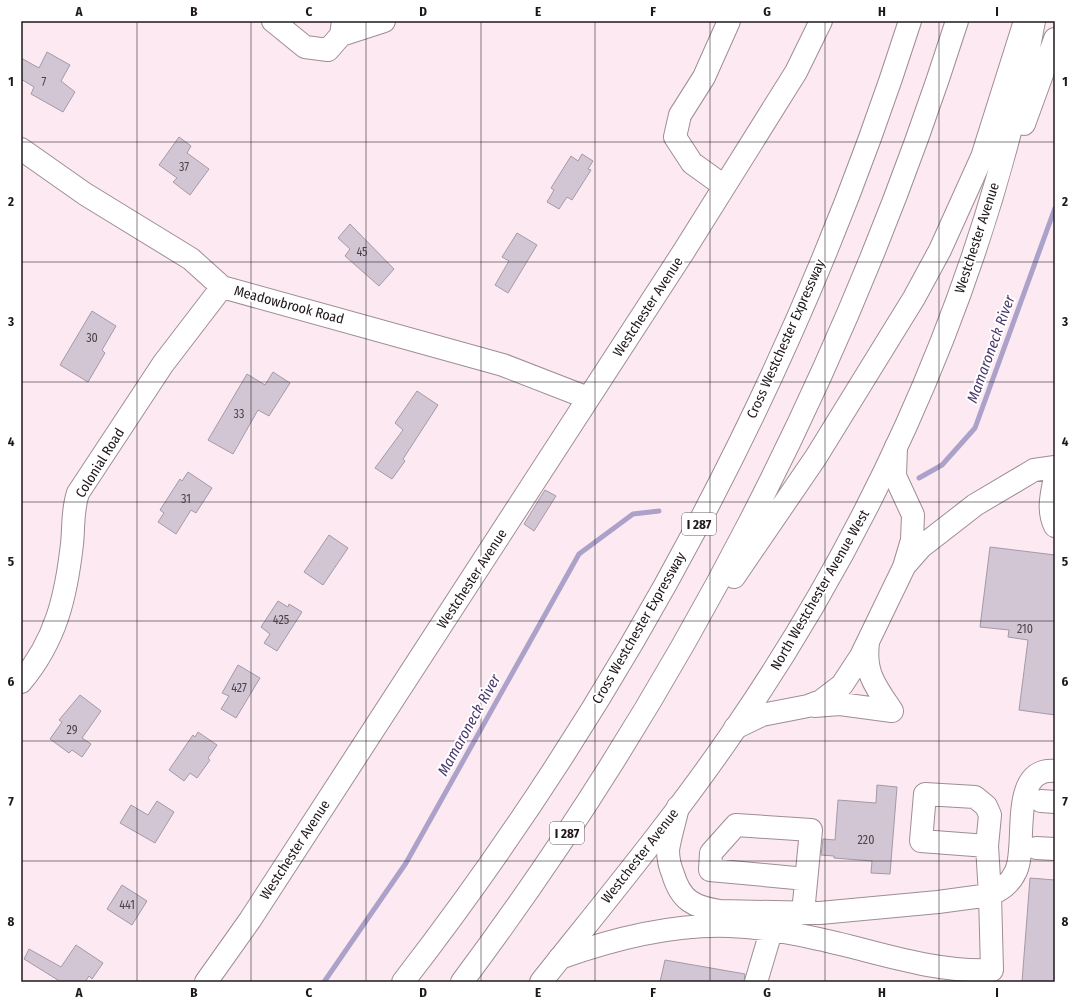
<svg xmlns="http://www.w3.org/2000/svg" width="1076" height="1003" viewBox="0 0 1076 1003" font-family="'Fira Sans Condensed',sans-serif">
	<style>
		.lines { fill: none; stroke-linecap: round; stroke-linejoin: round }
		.stream { stroke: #aca1c9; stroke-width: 5 }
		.building { fill: #d3c6d4; stroke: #a599a7 }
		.minor-casing { stroke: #9e8d95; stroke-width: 24 }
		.major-casing { stroke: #9e8d95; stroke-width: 24 }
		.highway-casing { stroke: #9e8d95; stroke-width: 24 }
		.minor { stroke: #fff; stroke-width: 22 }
		.major { stroke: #fff; stroke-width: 22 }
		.highway { stroke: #fff; stroke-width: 22 }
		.grid { fill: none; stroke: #1e171b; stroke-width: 1; stroke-opacity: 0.55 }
		.labels { text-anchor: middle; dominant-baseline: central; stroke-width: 4; stroke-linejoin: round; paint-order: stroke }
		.number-label { font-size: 12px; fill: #4b4349 }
		.shield { fill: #fff; stroke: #625d5f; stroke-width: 1 }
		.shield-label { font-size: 13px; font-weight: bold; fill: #1e171b }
		.street-label { font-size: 14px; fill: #1e171b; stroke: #fff }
		.water-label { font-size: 15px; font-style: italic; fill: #4a386c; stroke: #fff }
		.neatline { fill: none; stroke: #1e171b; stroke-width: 1.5 }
		.grid-label { font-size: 13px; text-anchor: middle; font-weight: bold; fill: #1e171b }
	</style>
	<rect width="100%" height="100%" fill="#fce9f2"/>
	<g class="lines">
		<path class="stream" d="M 919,478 L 942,465 L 975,428 L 1055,208
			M 324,982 L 406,863 L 579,554 L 633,514 L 659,511"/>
	</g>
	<path class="building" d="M 47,52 L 70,65 L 61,81 L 75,92 L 63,112 L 31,94 L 34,87 L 21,79 L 21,58 L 39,68 Z
		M 179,137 L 191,146 L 187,153 L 209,169 L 190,195 L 173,182 L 177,178 L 159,165 Z
		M 582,154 L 593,161 L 588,169 L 591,170 L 572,200 L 567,197 L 559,209 L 547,202 L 554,190 L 551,188 L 571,156 L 578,161 Z
		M 350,224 L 394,269 L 379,286 L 345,256 L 350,249 L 338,238 Z
		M 517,233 L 537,245 L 508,293 L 495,285 L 509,261 L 502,257 Z
		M 92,311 L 116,326 L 102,350 L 105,353 L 88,382 L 60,365 Z
		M 273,372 L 290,383 L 269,416 L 258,410 L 233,454 L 208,440 L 247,374 L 265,385 Z
		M 417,391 L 438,405 L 403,459 L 405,461 L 392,479 L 375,468 L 403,430 L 395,423 Z
		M 188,472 L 212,488 L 196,513 L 191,510 L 176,534 L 158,522 L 164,513 L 160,510 L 180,479 L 182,481 Z
		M 545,490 L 556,496 L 534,531 L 524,524 Z
		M 329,535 L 348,548 L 323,585 L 304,572 Z
		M 990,547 L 1055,555 L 1055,715 L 1019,710 L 1028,640 L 1008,637 L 1009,630 L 980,627 Z
		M 278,601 L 288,607 L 289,604 L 302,612 L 277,651 L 264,643 L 270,634 L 261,627 Z
		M 238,665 L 260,678 L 236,718 L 221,709 L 229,696 L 222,693 Z
		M 80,695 L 101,711 L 82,738 L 91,744 L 82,757 L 72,750 L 69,753 L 50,739 L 62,722 L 59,720 Z
		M 198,732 L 217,745 L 208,758 L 210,760 L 197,778 L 190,773 L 184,781 L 169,770 L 193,735 L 195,737 Z
		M 877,785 L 897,787 L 890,874 L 871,873 L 872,861 L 834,858 L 834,856 L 821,855 L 823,839 L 835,840 L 838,800 L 876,803 Z
		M 157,801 L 174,812 L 155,843 L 120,823 L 131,805 L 148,815 Z
		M 1030,878 L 1055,880 L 1055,982 L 1022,982 Z
		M 122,885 L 147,901 L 132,925 L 107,909 Z
		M 76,945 L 103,963 L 92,979 L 89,976 L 85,982 L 61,982 L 24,959 L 29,949 L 61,967 Z
		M 665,960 L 745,974 L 744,982 L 660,982 Z"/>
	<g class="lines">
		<g class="minor-casing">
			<path id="minor" d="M 273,21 L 305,47 L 328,50 L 341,35 L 343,21
				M 341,35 L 384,21
				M 21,149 L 85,194 L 191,259 L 222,287 L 503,365 L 588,398
				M 724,186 L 692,163 L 675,137 L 680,115 L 704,77 L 729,21
				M 1055,477 C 1052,493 1047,510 1055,526
				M 907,563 L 921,547 L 975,505 L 1034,470 L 1055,467
				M 868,643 C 864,673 876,687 892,711
				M 21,682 C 56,640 66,597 72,544 C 74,525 72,511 78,493 L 163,364 L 222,287
				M 814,706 L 840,704 L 892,711
				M 735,728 L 762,715 L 808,706 L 821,701 L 842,685 L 861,656 L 904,567 L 912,540 L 913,515 L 895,476 L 896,447
				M 1041,801 L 1055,802
				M 987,846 L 921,841 L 925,794 L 975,797 L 986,806 L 990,815 L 987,846 L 990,895 C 1002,889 1010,884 1016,871 C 1028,845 1008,767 1055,771
				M 1036,848 L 1055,849
				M 803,913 L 811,830 L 736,825 L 711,853 L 710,870 L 806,879
				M 560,958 C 613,939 672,924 729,926 C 757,927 787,932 814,938 C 873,950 931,973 992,970 L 990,895 L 938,902 L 820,913 L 720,911 C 694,907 681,901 673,874 C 670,867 668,857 668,850 C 670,836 675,821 678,807
				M 756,982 L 775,918"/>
		</g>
		<g class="major-casing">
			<path id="major" d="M 1024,124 L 1055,39
				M 206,982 L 250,920 L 684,251 L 796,72 L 821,21
				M 541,982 C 607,899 675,817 735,729 C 866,538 965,323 1019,96 C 1025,72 1029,46 1034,21"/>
		</g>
		<g class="highway-casing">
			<path id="highway" d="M 734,577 L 816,457 L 914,298 L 940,250 L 982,157 L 1025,21
				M 403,982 C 626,694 799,368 910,21
				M 462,982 C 679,692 847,366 957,21"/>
		</g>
		<use href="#minor" class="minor"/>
		<use href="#major" class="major"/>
		<use href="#highway" class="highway"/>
	</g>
	<path class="grid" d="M 137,21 L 137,982M 251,21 L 251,982M 366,21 L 366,982M 481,21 L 481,982M 595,21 L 595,982M 710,21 L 710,982M 825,21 L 825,982M 939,21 L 939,982M 21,142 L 1055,142M 21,262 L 1055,262M 21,382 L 1055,382M 21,502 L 1055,502M 21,621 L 1055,621M 21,741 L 1055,741M 21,861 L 1055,861"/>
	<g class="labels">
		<g class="number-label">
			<text x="44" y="82">7</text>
			<text x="184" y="167">37</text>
			<text x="362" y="252">45</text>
			<text x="92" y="338">30</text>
			<text x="239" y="414">33</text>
			<text x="186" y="499">31</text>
			<text x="281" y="620">425</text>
			<text x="1025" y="629">210</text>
			<text x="239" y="688">427</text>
			<text x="72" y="730">29</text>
			<text x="866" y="840">220</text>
			<text x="127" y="905">441</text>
		</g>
		<g class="shield">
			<rect x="682" y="513" width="34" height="22" rx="3"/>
			<rect x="550" y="822" width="34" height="22" rx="3"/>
		</g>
		<g class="shield-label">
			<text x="699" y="524">I 287</text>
			<text x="567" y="833">I 287</text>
		</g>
		<g class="street-label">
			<text transform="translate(977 238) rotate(-72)">Westchester Avenue</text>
			<text transform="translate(289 305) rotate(15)">Meadowbrook Road</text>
			<text transform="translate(648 307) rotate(-57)">Westchester Avenue</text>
			<text transform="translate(786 339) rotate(-66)">Cross Westchester Expressway</text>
			<text transform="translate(100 463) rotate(-58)">Colonial Road</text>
			<text transform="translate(472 579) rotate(-57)">Westchester Avenue</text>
			<text transform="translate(820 590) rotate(-60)">North Westchester Avenue West</text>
			<text transform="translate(639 628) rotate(-60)">Cross Westchester Expressway</text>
			<text transform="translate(295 850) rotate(-57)">Westchester Avenue</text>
			<text transform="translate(640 856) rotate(-52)">Westchester Avenue</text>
		</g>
		<g class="water-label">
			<text transform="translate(991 349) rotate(-70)">Mamaroneck River</text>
			<text transform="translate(469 725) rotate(-61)">Mamaroneck River</text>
		</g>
	</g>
	<rect width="1076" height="1003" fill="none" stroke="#ffffff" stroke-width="44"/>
	<rect x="22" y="22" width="1032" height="959" class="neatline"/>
	<g class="grid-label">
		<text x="79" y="16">A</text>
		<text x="194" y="16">B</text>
		<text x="309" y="16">C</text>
		<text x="423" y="16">D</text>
		<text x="538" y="16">E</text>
		<text x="653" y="16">F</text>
		<text x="767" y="16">G</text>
		<text x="882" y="16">H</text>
		<text x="997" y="16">I</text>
		<text x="11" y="86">1</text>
		<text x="1065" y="86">1</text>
		<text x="11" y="206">2</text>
		<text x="1065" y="206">2</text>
		<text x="11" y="326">3</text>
		<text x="1065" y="326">3</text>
		<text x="11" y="446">4</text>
		<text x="1065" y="446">4</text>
		<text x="11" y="566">5</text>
		<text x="1065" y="566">5</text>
		<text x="11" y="686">6</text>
		<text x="1065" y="686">6</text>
		<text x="11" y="806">7</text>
		<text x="1065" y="806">7</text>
		<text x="11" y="926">8</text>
		<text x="1065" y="926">8</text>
		<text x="79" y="997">A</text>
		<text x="194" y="997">B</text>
		<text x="309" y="997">C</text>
		<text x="423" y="997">D</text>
		<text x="538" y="997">E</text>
		<text x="653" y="997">F</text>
		<text x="767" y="997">G</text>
		<text x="882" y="997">H</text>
		<text x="997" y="997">I</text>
	</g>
</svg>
